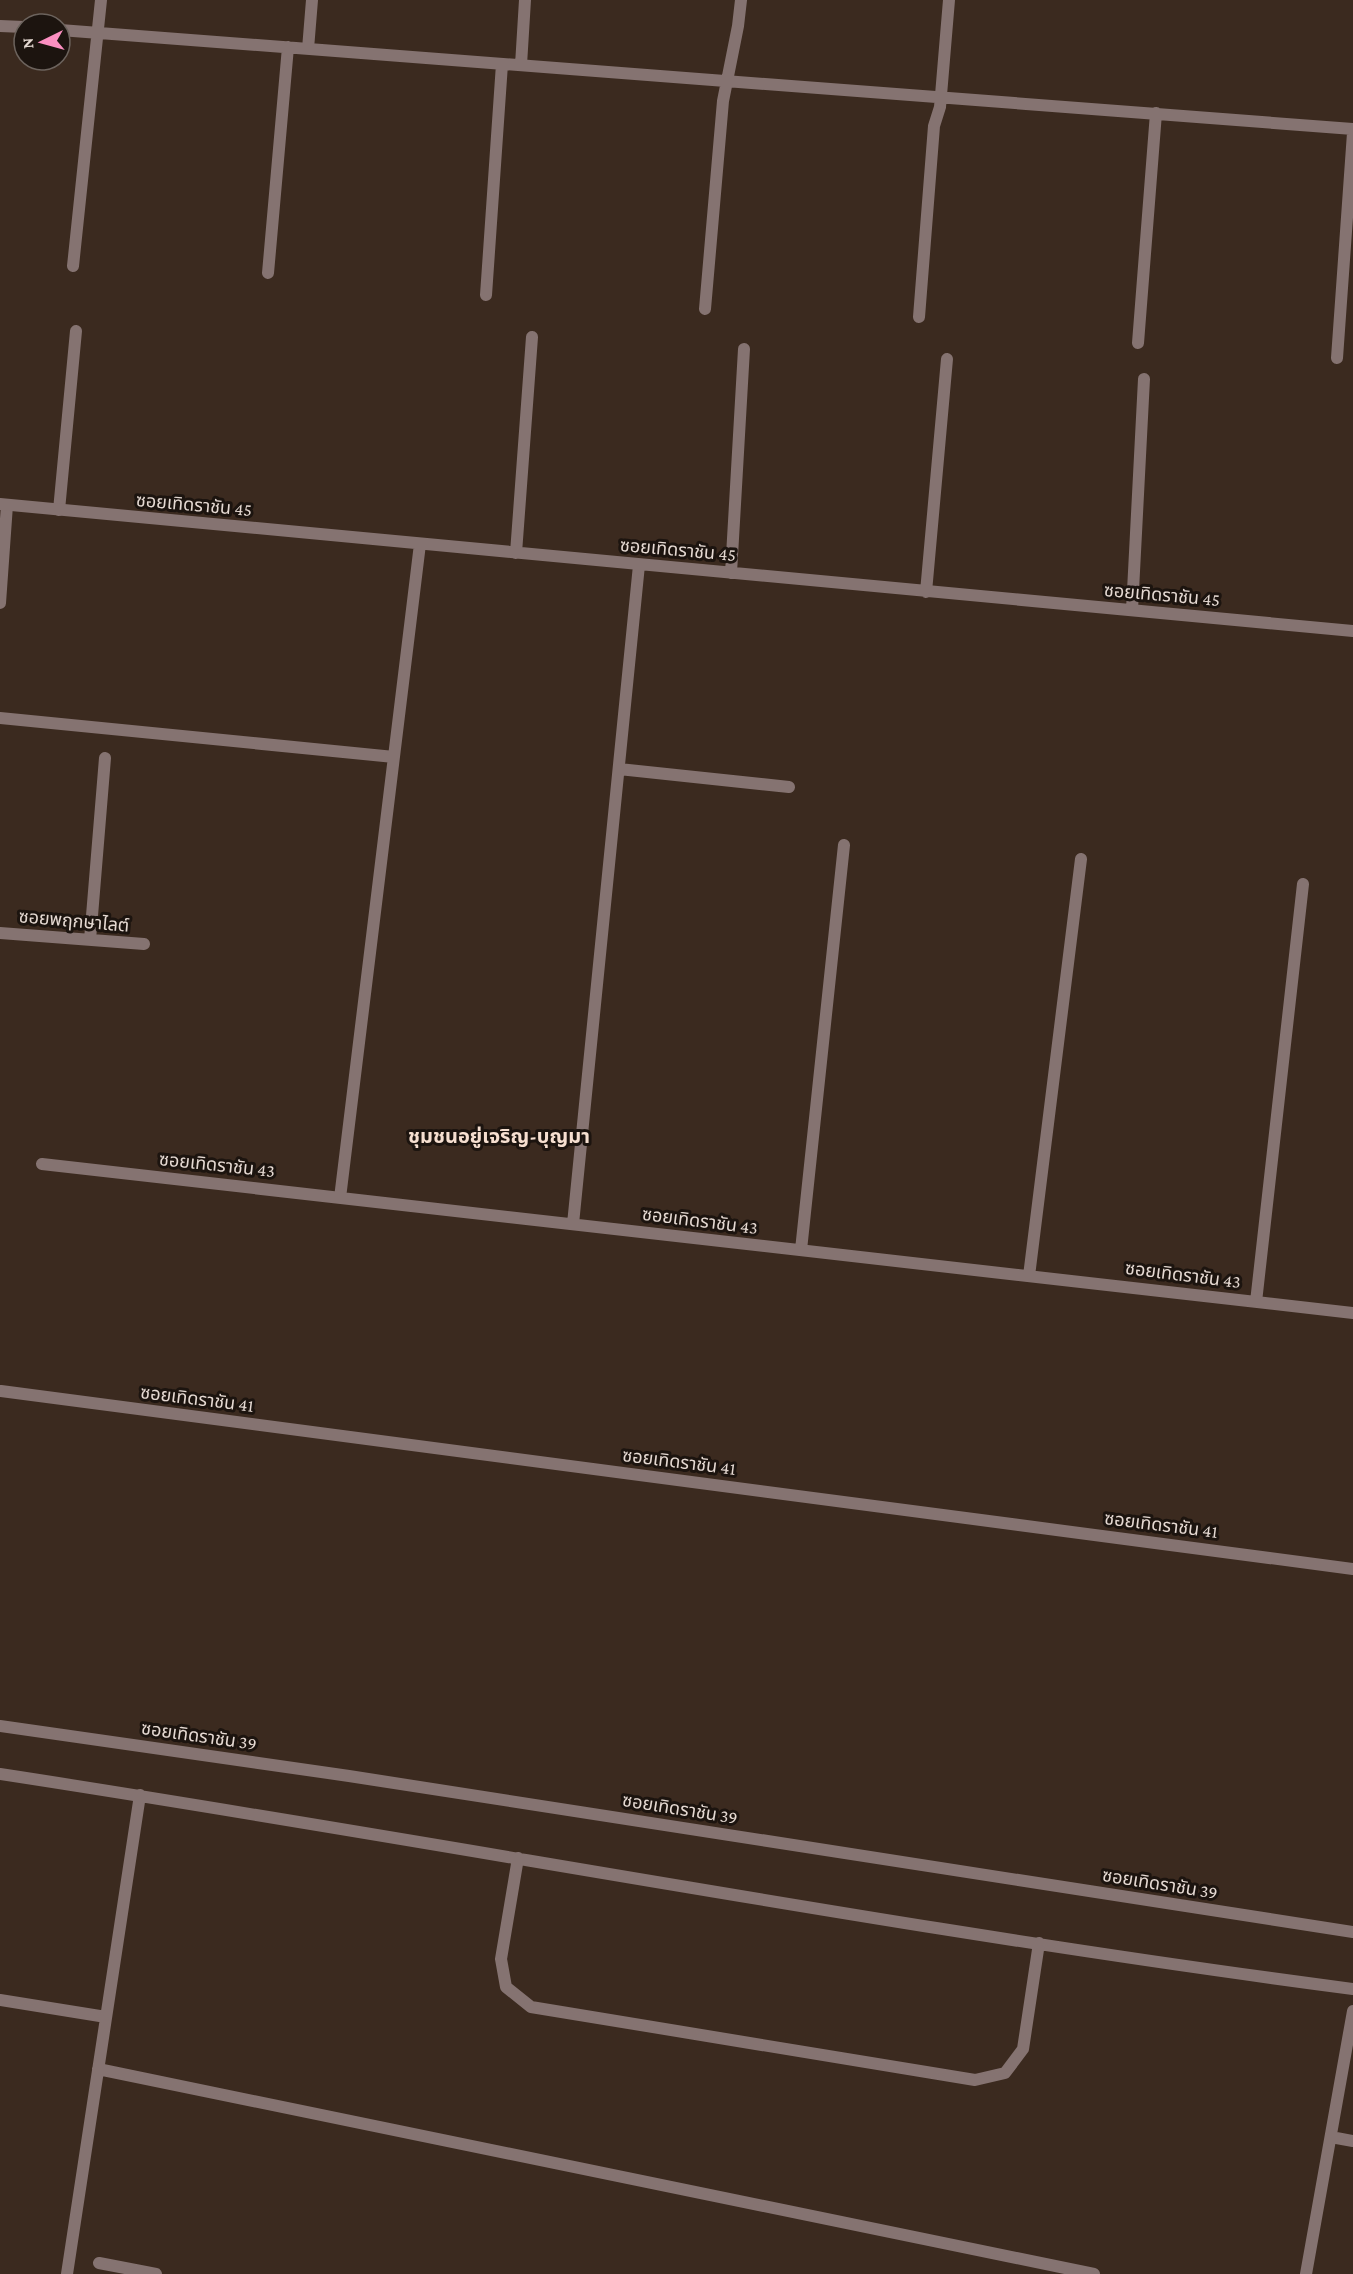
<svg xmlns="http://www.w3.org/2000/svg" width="1353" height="2274" viewBox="0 0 1353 2274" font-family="'Crimson Pro','Noto Sans Thai',serif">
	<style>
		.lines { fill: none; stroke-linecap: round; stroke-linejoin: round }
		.service { stroke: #857371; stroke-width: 12 }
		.minor { stroke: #857371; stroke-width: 12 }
		.labels { text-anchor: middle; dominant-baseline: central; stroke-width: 6; stroke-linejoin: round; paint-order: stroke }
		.street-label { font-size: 18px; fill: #e5d9d2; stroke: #1c140f }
		.neighbourhood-label { font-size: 20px; font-weight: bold; fill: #f6dfd0; stroke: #1c140f }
	</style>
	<rect width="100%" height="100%" fill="#3b2a1f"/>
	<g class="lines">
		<path class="service" d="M 59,510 L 76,331
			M 0,603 L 7,505
			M 0,1774 C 451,1843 900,1930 1353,1989
			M 518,1858 L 501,1959 L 506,1987 L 531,2007 L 975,2080 L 1005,2073 L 1023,2049 L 1039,1943
			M 0,2000 L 106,2017
			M 98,2069 L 1094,2274
			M 1331,2137 L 1353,2141
			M 67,2274 L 140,1795
			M 1306,2274 L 1353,2011"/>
		<path class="minor" d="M 0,26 L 24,27
			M 60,30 L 1353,129
			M 308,49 L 312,0
			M 521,65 L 525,0
			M 73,266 L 101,0
			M 268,273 L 288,47
			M 486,295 L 502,64
			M 705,309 L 723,101 L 738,26 L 741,0
			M 919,317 L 934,126 L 940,107 L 949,0
			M 1138,343 L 1156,113
			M 1337,358 L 1353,133
			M 0,504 L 1353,631
			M 516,553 L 532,337
			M 731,573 L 744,349
			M 926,592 L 947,359
			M 1132,610 L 1144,379
			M 0,718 L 394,757
			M 619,769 L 789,787
			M 0,933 L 144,944
			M 90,940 L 105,758
			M 42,1164 L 1353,1313
			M 340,1198 L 420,544
			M 573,1224 L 639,565
			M 801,1250 L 844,845
			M 1029,1276 L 1081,859
			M 1256,1302 L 1303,884
			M 1,1391 L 1353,1569
			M 0,1726 L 349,1776 L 1353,1932
			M 99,2263 L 156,2274"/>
	</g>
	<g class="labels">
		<g class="street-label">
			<text transform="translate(194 505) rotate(5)">ซอยเทิดราชัน 45</text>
			<text transform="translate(678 550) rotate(5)">ซอยเทิดราชัน 45</text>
			<text transform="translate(1162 595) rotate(5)">ซอยเทิดราชัน 45</text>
			<text transform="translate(74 921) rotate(5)">ซอยพฤกษาไลต์</text>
			<text transform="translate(217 1165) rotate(6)">ซอยเทิดราชัน 43</text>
			<text transform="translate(700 1221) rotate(7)">ซอยเทิดราชัน 43</text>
			<text transform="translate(1183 1275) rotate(7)">ซอยเทิดราชัน 43</text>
			<text transform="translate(197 1399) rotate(7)">ซอยเทิดราชัน 41</text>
			<text transform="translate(679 1462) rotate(7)">ซอยเทิดราชัน 41</text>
			<text transform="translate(1161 1525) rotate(7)">ซอยเทิดราชัน 41</text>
			<text transform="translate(199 1736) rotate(8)">ซอยเทิดราชัน 39</text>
			<text transform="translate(680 1809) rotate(9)">ซอยเทิดราชัน 39</text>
			<text transform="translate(1160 1884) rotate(9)">ซอยเทิดราชัน 39</text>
		</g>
		<g class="neighbourhood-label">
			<text x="499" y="1136">ชุมชนอยู่เจริญ-บุญมา</text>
		</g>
	</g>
	<g transform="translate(42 42) rotate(265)"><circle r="28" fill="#1c140f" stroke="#6c635d" stroke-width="1.5"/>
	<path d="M0-4.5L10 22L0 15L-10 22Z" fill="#fc8fc1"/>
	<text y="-9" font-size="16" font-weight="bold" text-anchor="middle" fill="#e5d9d2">N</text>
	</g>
</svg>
